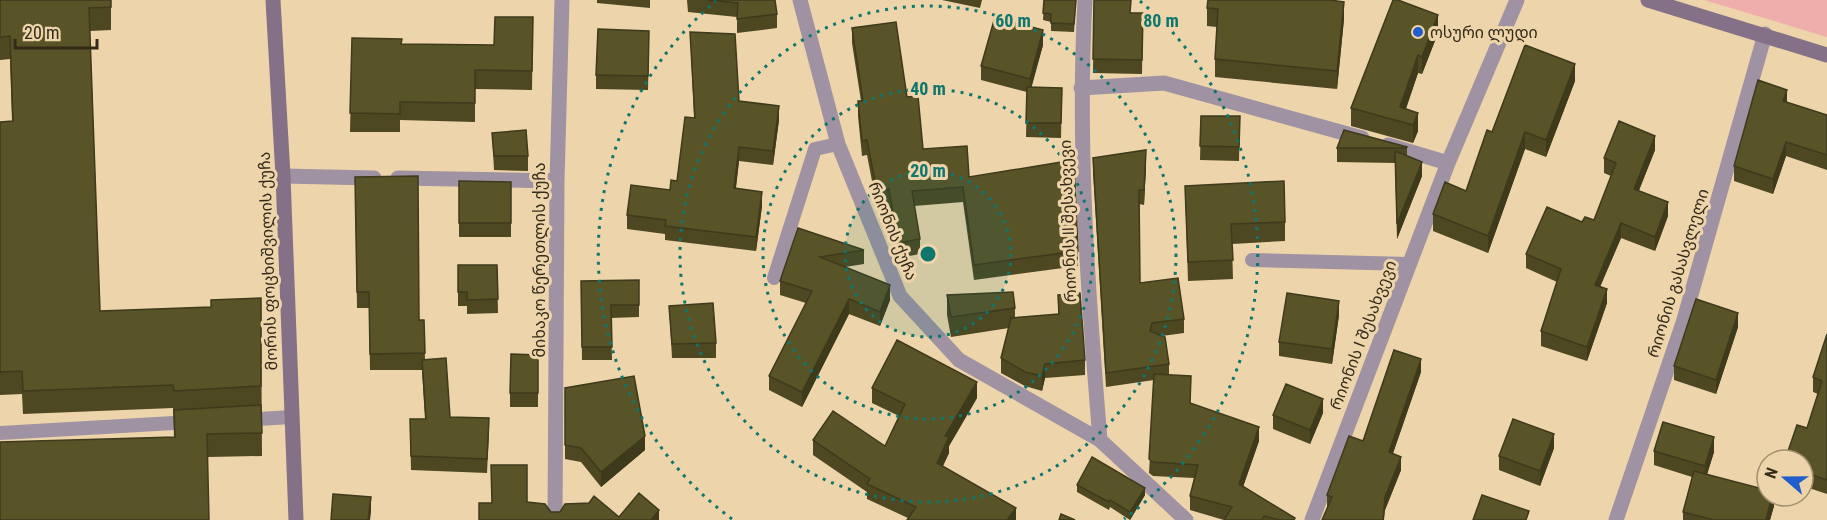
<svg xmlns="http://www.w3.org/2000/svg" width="1827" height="520" viewBox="0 0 1827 520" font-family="'Roboto Condensed','Noto Sans Georgian',sans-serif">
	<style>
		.green { fill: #efaeac }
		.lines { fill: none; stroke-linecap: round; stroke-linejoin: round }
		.lane { stroke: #9f92a2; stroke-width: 14 }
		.street { stroke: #9f92a2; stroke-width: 15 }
		.secondary { stroke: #847087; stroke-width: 15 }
		.wall { fill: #4d4722 }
		.shaded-wall { fill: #3e3a1c }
		.building { fill: #595328; stroke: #3e3a1c; stroke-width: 1.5 }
		.ring { fill: none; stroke: #0f766e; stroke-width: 3; stroke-dasharray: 3 6 }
		.poi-dot { fill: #225ecb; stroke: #edd4aa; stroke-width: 2 }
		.labels { text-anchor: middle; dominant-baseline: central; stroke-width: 6; stroke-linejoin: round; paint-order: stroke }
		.poi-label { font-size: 16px; fill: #342a1a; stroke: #edd4aa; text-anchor: start }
		.street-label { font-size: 16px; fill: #342a1a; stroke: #edd4aa }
		.centre { fill: #0f766e; stroke: #edd4aa; stroke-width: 3 }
		.ring-label { font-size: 18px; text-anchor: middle; font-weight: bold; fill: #0f766e; stroke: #edd4aa; stroke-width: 6; stroke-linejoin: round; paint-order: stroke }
	</style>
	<rect width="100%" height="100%" fill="#edd4aa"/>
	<path class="green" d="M 1704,0 L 1827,0 L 1827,37 Z"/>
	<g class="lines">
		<path class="lane" d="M 1252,260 L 1409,264
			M 774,278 L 815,149 L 838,144
			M 243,420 L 292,417
			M 0,433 L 191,422"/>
		<path class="street" d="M 800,0 L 838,144 L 900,296 L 959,360 L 1100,440 L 1186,520
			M 1085,0 C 1077,147 1088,293 1100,440
			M 1081,88 L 1164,83 L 1362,138
			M 1388,145 L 1448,163
			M 283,176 L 374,178
			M 398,178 L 557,181
			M 555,520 L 557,181 L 562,0
			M 1312,520 L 1448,163 L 1517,0
			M 1616,520 L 1683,323 L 1765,34"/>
		<path class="secondary" d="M 273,0 L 283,176 L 296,520
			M 1648,0 L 1827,55"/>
	</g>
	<path class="wall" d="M 0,0 L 111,0 L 111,30 L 90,31 L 100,311 L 211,307 L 261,298 L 262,456 L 208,457 L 174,437 L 173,408 L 23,414 L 22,394 L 0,395 L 0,122 L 12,121 L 10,59 L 0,60 Z
		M 597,0 L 650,0 L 650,8 L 597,3 Z
		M 687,0 L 775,0 L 777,14 L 777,28 L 737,33 L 737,17 L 688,12 Z
		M 942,0 L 982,0 L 980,8 Z
		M 1044,0 L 1076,0 L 1074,32 L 1051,31 L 1051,22 L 1043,20 Z
		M 1094,0 L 1131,13 L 1143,13 L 1142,74 L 1093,73 Z
		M 1207,8 L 1344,19 L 1337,89 L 1215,77 L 1215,59 L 1217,27 L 1207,26 Z
		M 533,17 L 532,90 L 475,89 L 475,122 L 400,120 L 400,132 L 350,132 L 352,38 L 402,44 L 494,45 Z
		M 852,28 L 907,97 L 923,149 L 969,177 L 1078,251 L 1078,266 L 974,280 L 963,202 L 914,206 L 920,239 L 920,254 L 898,258 L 889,205 L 877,207 L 867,155 L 862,156 L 858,116 L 858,101 L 861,101 L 852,43 Z
		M 690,32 L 739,101 L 779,120 L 773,165 L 739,161 L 736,188 L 762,206 L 756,251 L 665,240 L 665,234 L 627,229 L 627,215 L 670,190 L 677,181 L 694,118 Z
		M 1438,33 L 1422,74 L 1418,73 L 1406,109 L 1418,131 L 1413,143 L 1351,126 L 1351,108 Z
		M 649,45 L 648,90 L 596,89 L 596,75 Z
		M 1043,45 L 1031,87 L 1062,88 L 1061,138 L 1026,137 L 1027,92 L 981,80 L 981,66 Z
		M 1575,81 L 1546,157 L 1525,149 L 1488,253 L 1433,231 L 1433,214 L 1466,191 L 1492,132 Z
		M 1787,102 L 1827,115 L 1827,170 L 1786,156 L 1773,194 L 1734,181 L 1734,166 Z
		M 1201,116 L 1240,116 L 1239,161 L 1200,160 Z
		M 492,133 L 528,156 L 528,171 L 494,170 Z
		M 1407,147 L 1407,156 L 1422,176 L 1397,239 L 1395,163 L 1337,162 L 1337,148 Z
		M 1655,150 L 1639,190 L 1668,216 L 1655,251 L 1621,238 L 1600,286 L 1607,303 L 1587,361 L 1541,346 L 1541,331 L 1557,282 L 1526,268 L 1526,254 L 1582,222 L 1594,220 L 1611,176 L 1604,173 L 1604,158 Z
		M 1093,158 L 1146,165 L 1144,205 L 1139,204 L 1140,283 L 1184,319 L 1184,333 L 1162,336 L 1169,364 L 1169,375 L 1191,390 L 1190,403 L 1259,441 L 1243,487 L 1295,520 L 1224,520 L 1190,510 L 1190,496 L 1194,478 L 1153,476 L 1149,473 L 1154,380 L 1106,387 L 1093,172 Z
		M 355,177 L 419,320 L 424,320 L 425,359 L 450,417 L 489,432 L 487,473 L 411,470 L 410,419 L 425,419 L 422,370 L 370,370 L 369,308 L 357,308 Z
		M 459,181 L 511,182 L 511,237 L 459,237 Z
		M 1185,186 L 1285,222 L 1285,241 L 1232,244 L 1233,279 L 1188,281 Z
		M 798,228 L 864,250 L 864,264 L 845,267 L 890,300 L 880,326 L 849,314 L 802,407 L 769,390 L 769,376 L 806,303 L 780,295 L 780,281 Z
		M 458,265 L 497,265 L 498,313 L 467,314 L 467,306 L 458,306 Z
		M 639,280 L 639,317 L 611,318 L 612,360 L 582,360 L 581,281 Z
		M 947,295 L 1015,308 L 1015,318 L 1058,314 L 1058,295 L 1085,360 L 1085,375 L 1045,378 L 1042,391 L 1025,386 L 1001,373 L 1001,358 L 1009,328 L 951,337 L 947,315 Z
		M 669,306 L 716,343 L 716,358 L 672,358 Z
		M 1339,315 L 1332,364 L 1279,356 L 1279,342 Z
		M 1738,327 L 1716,394 L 1674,380 L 1674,366 Z
		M 1827,334 L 1827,494 L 1803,486 L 1803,460 L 1807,428 L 1818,394 L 1813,392 L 1813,377 Z
		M 538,355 L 538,407 L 510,407 L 510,393 Z
		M 1421,372 L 1393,453 L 1401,470 L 1385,510 L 1327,508 L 1327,495 L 1363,441 Z
		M 565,388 L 645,450 L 601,487 L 581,462 L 565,459 Z
		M 872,388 L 977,398 L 949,446 L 949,453 L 943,466 L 1016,520 L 908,518 L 867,499 L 867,492 L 813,455 L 813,440 L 885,446 L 899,416 L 872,403 Z
		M 1323,413 L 1310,444 L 1273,429 L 1273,415 Z
		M 1554,448 L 1540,486 L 1499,470 L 1499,456 Z
		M 1654,451 L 1714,452 L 1707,474 L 1774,496 L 1774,506 L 1770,520 L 1683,520 L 1683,512 L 1692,477 L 1654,465 Z
		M 1077,485 L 1145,495 L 1130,520 L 1110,507 L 1109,510 L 1077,492 Z"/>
	<path class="shaded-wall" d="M 1344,2 L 1344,19 L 1337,89 L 1337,71 Z
		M 1438,15 L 1438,33 L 1422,74 L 1422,57 Z
		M 1043,30 L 1043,45 L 1030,93 L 1030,79 Z
		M 1418,55 L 1418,73 L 1401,122 L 1400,107 Z
		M 1575,64 L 1575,81 L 1546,157 L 1546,140 Z
		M 1787,90 L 1787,104 L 1783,101 Z
		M 779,106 L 779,120 L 773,165 L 773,151 Z
		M 1418,113 L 1418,131 L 1413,143 L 1413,125 Z
		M 1525,132 L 1525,149 L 1488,253 L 1488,236 Z
		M 1655,136 L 1655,150 L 1634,203 L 1634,189 Z
		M 1786,142 L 1786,156 L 1773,194 L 1773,179 Z
		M 739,147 L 739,161 L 734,202 L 734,188 Z
		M 1146,150 L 1146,165 L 1144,205 L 1144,190 Z
		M 1422,162 L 1422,176 L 1397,239 L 1397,224 Z
		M 762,192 L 762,206 L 756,251 L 756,237 Z
		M 1668,202 L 1668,216 L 1655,251 L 1655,237 Z
		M 1621,223 L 1621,238 L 1595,299 L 1595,285 Z
		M 890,285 L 890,300 L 880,326 L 880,312 Z
		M 1607,289 L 1607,303 L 1587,361 L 1587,347 Z
		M 849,299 L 849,314 L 802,407 L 802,392 Z
		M 1339,301 L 1339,315 L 1332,364 L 1332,349 Z
		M 1738,313 L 1738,327 L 1716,394 L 1716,380 Z
		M 1421,359 L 1421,372 L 1389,465 L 1389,452 Z
		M 1045,364 L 1045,378 L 1042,391 L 1042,376 Z
		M 977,382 L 977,398 L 949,446 L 949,453 L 937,478 L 937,463 L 945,436 Z
		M 1323,399 L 1323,413 L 1310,444 L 1310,430 Z
		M 1259,427 L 1259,441 L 1239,498 L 1239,484 Z
		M 1554,434 L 1554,448 L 1540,486 L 1540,471 Z
		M 645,436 L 645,450 L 601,487 L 601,472 Z
		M 1714,437 L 1714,452 L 1705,481 L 1705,466 Z
		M 1401,457 L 1401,470 L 1385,510 L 1384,520 L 1383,520 L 1385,497 Z
		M 1145,488 L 1145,495 L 1130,520 L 1130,512 Z
		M 1772,496 L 1774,496 L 1774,506 L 1770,520 L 1766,520 Z
		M 371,497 L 371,512 L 370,520 L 368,520 Z
		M 1016,508 L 1016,520 L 1007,520 Z
		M 659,510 L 659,520 L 651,520 Z"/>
	<path class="building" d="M 0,0 L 111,0 L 111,7 L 89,8 L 100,311 L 211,307 L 211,300 L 261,298 L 261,386 L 174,391 L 173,385 L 23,391 L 22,371 L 0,372 L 0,122 L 13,121 L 10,36 L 0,37 Z
		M 708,0 L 775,0 L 777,14 L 737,19 L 738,3 Z
		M 1044,0 L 1076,0 L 1074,24 L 1051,23 L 1051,14 L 1043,13 Z
		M 1094,0 L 1131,0 L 1130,13 L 1143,13 L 1142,60 L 1093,59 Z
		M 1208,0 L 1330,0 L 1344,2 L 1337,71 L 1215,59 L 1218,9 L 1207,8 Z
		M 1393,0 L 1398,0 L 1438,15 L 1422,57 L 1418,55 L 1400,107 L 1418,113 L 1413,125 L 1351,108 Z
		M 495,17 L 533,17 L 532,71 L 475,70 L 475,103 L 400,102 L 400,114 L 350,113 L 352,38 L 402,39 L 401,44 L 494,45 Z
		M 995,17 L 1043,30 L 1030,79 L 981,66 Z
		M 896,22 L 907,97 L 918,96 L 923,149 L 967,146 L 969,177 L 1074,160 L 1078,251 L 974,265 L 963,187 L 912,191 L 920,239 L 898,243 L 889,189 L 877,192 L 867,140 L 862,141 L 858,101 L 863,101 L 852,28 Z
		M 598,29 L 649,31 L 648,76 L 596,75 Z
		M 690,32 L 735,34 L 739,101 L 779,106 L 773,151 L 739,147 L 734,188 L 762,192 L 756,237 L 665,226 L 666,220 L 627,215 L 631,185 L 670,190 L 671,180 L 677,181 L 685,117 L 695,118 Z
		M 1525,45 L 1575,64 L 1546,140 L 1525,132 L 1488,236 L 1433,214 L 1445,182 L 1466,191 L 1487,130 L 1492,132 Z
		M 1758,80 L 1787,90 L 1783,101 L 1827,115 L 1827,155 L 1786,142 L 1773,179 L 1734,166 Z
		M 1027,87 L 1062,88 L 1061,123 L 1026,123 Z
		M 1201,116 L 1240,116 L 1239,147 L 1200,146 Z
		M 1619,121 L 1655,136 L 1634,189 L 1668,202 L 1655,237 L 1621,223 L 1595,285 L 1607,289 L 1587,347 L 1541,331 L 1561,269 L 1526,254 L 1547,207 L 1582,222 L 1585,217 L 1594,220 L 1616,163 L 1604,158 Z
		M 526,130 L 528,156 L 494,156 L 492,133 Z
		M 1344,130 L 1407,147 L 1406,148 L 1337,148 Z
		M 1146,150 L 1144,190 L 1139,190 L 1140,283 L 1178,278 L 1184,319 L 1152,323 L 1150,331 L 1165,337 L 1169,364 L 1106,373 L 1093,158 Z
		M 1395,151 L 1422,162 L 1397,224 Z
		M 418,176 L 419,320 L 424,320 L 425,353 L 370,354 L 369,292 L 357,292 L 355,177 Z
		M 459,181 L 511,182 L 511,223 L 459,223 Z
		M 1284,181 L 1285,222 L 1231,224 L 1233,260 L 1188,262 L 1185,186 Z
		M 798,228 L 864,250 L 820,257 L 890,285 L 880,312 L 849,299 L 802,392 L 769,376 L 812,291 L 780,281 Z
		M 458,265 L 497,265 L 498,299 L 467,300 L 467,292 L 458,292 Z
		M 639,280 L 639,305 L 611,305 L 612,347 L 582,347 L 581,281 Z
		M 1013,292 L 1015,308 L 951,317 L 947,295 Z
		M 1080,293 L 1085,360 L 1045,364 L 1042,376 L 1025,372 L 1001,358 L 1011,318 L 1059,314 L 1058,295 Z
		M 1287,293 L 1339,301 L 1332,349 L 1279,342 Z
		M 1696,299 L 1738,313 L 1716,380 L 1674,366 Z
		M 713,303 L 716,343 L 672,344 L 669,306 Z
		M 1827,334 L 1827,480 L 1803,472 L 1803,460 L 1785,460 L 1797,425 L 1807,428 L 1822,381 L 1813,377 Z
		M 897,340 L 977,382 L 945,436 L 949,437 L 937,463 L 1016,508 L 1007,520 L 907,520 L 916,507 L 867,484 L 870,479 L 813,440 L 833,411 L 885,446 L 905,404 L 872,388 Z
		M 1394,350 L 1421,359 L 1389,452 L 1401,457 L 1385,497 L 1383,520 L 1322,520 L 1332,497 L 1327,495 L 1349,436 L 1363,441 Z
		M 511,354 L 538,355 L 538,393 L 510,393 Z
		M 446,358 L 450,417 L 489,418 L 487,459 L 411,456 L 410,419 L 426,419 L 422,360 Z
		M 1154,374 L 1191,376 L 1190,403 L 1259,427 L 1239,484 L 1295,518 L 1294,520 L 1280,520 L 1264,516 L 1262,520 L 1224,520 L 1232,507 L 1190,496 L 1198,465 L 1153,462 L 1149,459 Z
		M 634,376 L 645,436 L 601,472 L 581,448 L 565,445 L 565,388 Z
		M 1286,384 L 1323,399 L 1310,430 L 1273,415 Z
		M 261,405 L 262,433 L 207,434 L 209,520 L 0,520 L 0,442 L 175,437 L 174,410 Z
		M 1513,419 L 1554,434 L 1540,471 L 1499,456 Z
		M 1663,422 L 1714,437 L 1705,466 L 1654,451 Z
		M 1092,457 L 1145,488 L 1130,512 L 1110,500 L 1109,502 L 1077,485 Z
		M 491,465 L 527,465 L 527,502 L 545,504 L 551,512 L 560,512 L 565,504 L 589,503 L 594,496 L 619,517 L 639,493 L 659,510 L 651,520 L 479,520 L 479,503 L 492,503 Z
		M 1694,471 L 1767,490 L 1767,496 L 1772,496 L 1766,520 L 1714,520 L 1683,512 Z
		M 333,494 L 371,497 L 368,520 L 331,520 Z
		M 1482,495 L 1529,511 L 1526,520 L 1473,520 Z
		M 1061,514 L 1075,520 L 1059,520 Z"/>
	<circle cx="928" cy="254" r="83" fill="#0f766e" fill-opacity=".12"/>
	<g class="ring">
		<circle cx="928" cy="254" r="83"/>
		<circle cx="928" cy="254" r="165"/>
		<circle cx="928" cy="254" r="248"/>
		<path d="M732 519A330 330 0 0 1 716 1M1140 1A330 330 0 0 1 1124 519"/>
	</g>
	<circle class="poi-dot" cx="1418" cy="32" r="6"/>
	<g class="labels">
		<g class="poi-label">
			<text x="1430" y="32">ოსური ლუდი</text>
		</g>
		<g class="street-label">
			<text transform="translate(1068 221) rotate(-92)">რიონის II შესახვევი</text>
			<text transform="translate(893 231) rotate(68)">რიონის ქუჩა</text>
			<text transform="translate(539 260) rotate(-90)">მიხაკო წერეთლის ქუჩა</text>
			<text transform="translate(268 261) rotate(-92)">მორის ფოცხიშვილის ქუჩა</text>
			<text transform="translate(1678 273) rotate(-73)">რიონის გასასვლელი</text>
			<text transform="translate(1363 335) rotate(-69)">რიონის I შესახვევი</text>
		</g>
	</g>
	<circle cx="928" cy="254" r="9" class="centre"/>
	<g class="ring-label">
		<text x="1161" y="27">80 m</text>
		<text x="1013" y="27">60 m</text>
		<text x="928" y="95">40 m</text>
		<text x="928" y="177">20 m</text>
	</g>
	<g transform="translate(1785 478) rotate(290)"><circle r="28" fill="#edd4aa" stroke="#a39070" stroke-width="1.5"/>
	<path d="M0-4.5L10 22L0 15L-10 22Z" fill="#225ecb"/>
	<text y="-9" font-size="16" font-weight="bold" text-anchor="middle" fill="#342a1a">N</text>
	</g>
	<path d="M15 39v9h82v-9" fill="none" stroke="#342a1a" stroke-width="3"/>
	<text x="24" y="39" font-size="18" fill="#342a1a" stroke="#edd4aa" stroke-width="4.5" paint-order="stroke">20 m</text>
</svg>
